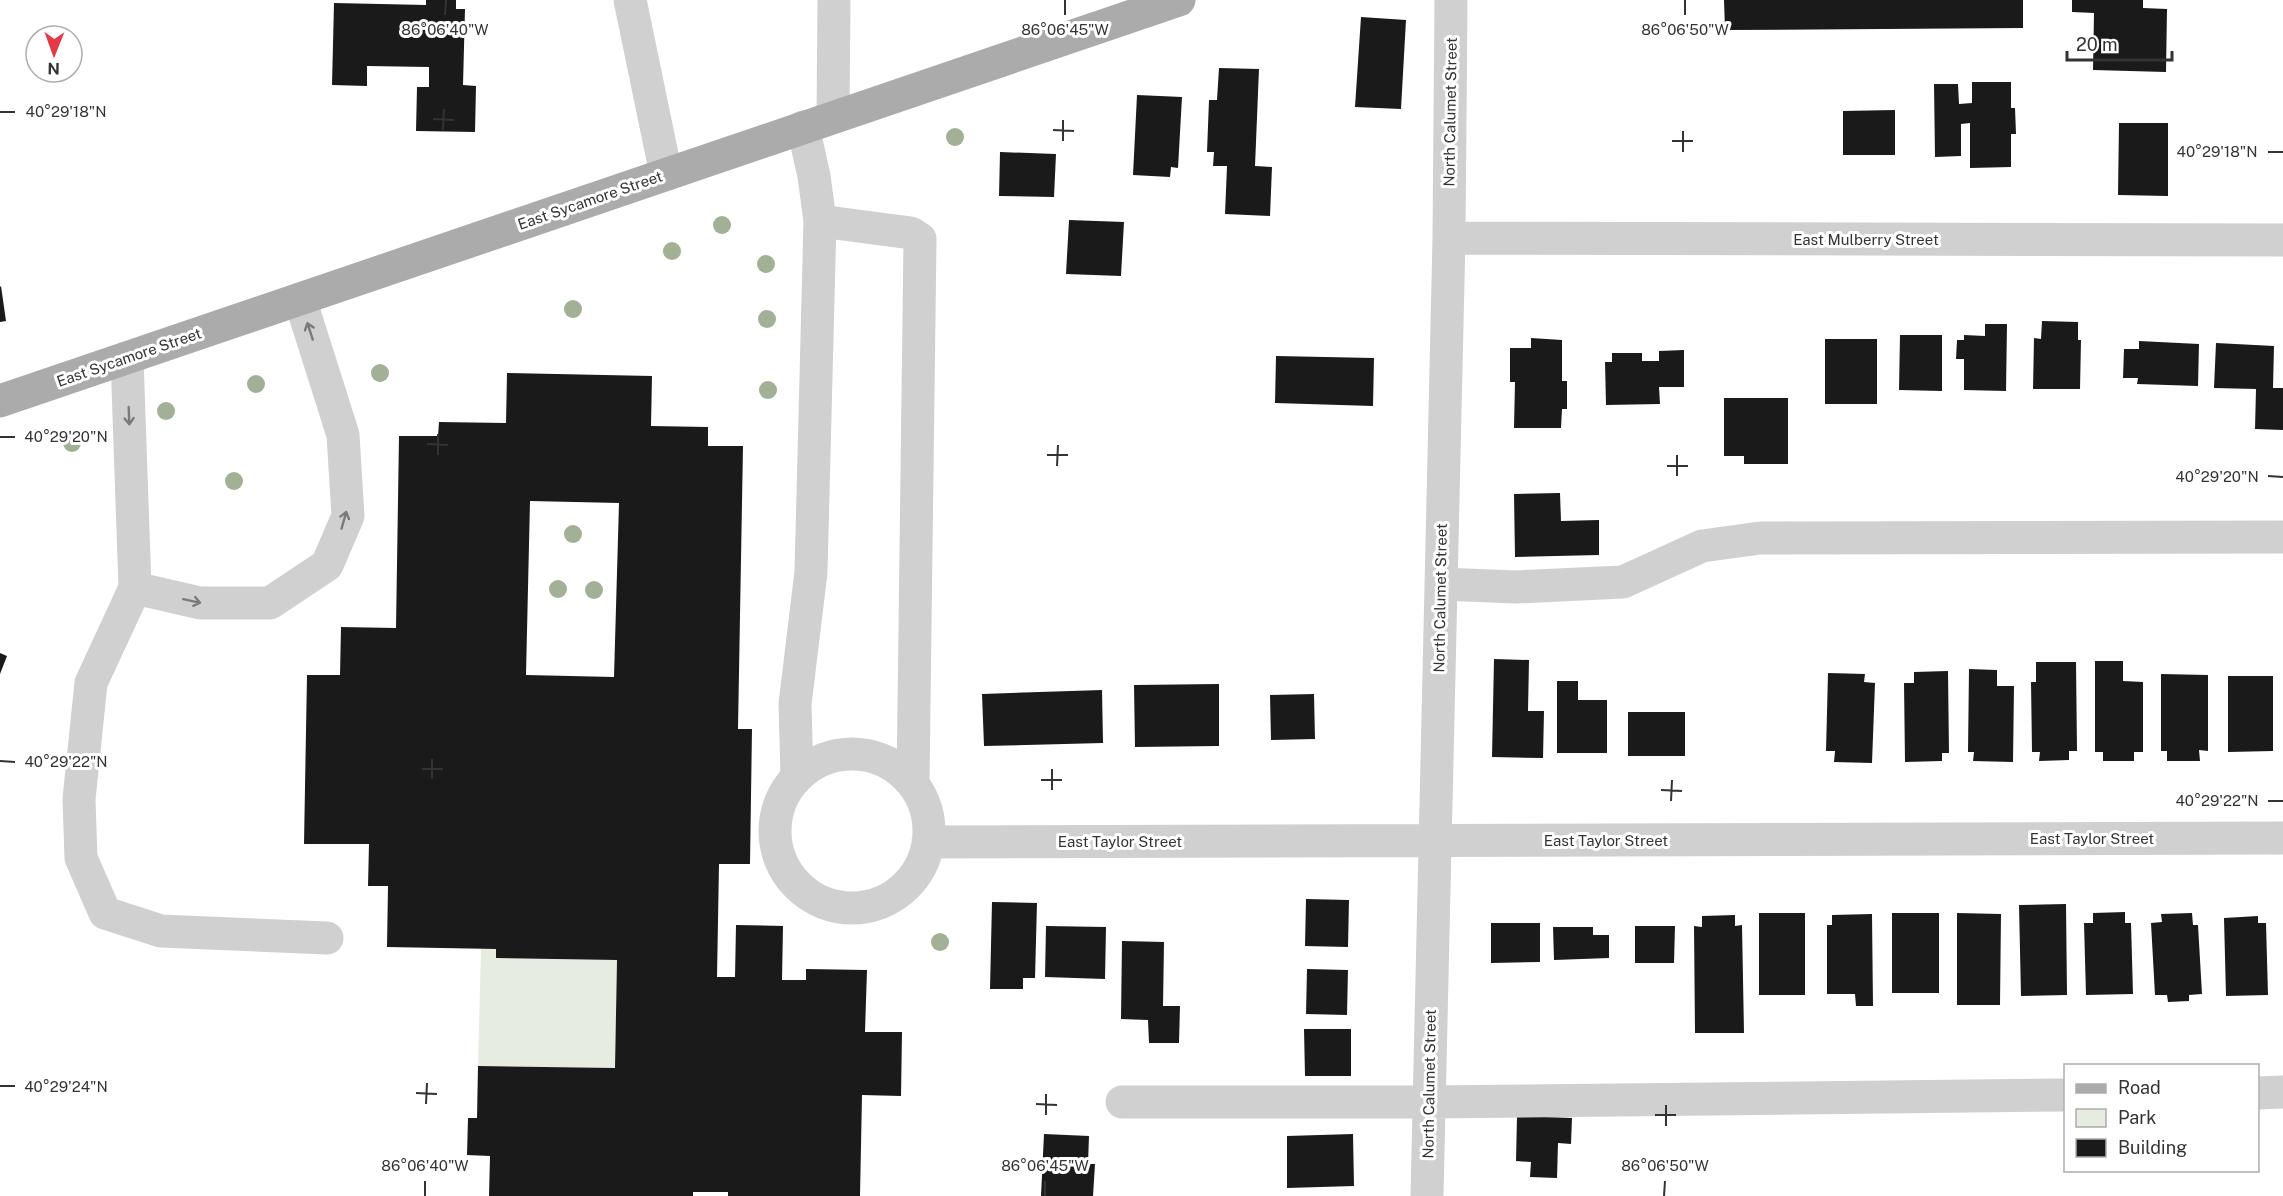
<svg xmlns="http://www.w3.org/2000/svg" width="2283" height="1196" viewBox="0 0 2283 1196" font-family="'Public Sans',sans-serif">
	<style>
		.green { fill: #e6ecdf }
		.building { fill: #1a1a1a; fill-rule: evenodd }
		.lines { fill: none; stroke-linecap: round; stroke-linejoin: round }
		.minor { stroke: #d0d0d0; stroke-width: 33 }
		.major { stroke: #ababab; stroke-width: 33 }
		.tree { fill: #a2b095 }
		.oneway { stroke: #7a7a7a }
		.ticks { fill: none; stroke: #333; stroke-width: 2 }
		.labels { text-anchor: middle; dominant-baseline: central; stroke-width: 6; stroke-linejoin: round; paint-order: stroke }
		.street-label { font-size: 15px; fill: #333; stroke: #fff }
		.ticks-label { font-size: 15px; text-anchor: middle; fill: #333; stroke: #fff; stroke-width: 6; stroke-linejoin: round; paint-order: stroke }
	</style>
	<rect width="100%" height="100%" fill="#fff"/>
	<path class="green" d="M 481,949 L 496,949 L 496,958 L 617,960 L 615,1068 L 478,1066 Z"/>
	<path class="building" d="M 426,0 L 456,0 L 456,9 L 465,9 L 463,85 L 476,86 L 475,132 L 416,131 L 417,87 L 429,87 L 429,67 L 367,66 L 367,86 L 332,85 L 334,3 L 426,5 Z
		M 1724,0 L 2023,0 L 2023,28 L 1725,30 Z
		M 2072,0 L 2143,0 L 2143,8 L 2167,9 L 2166,72 L 2093,70 L 2094,13 L 2072,12 Z
		M 1361,17 L 1406,20 L 1401,109 L 1355,107 Z
		M 1219,68 L 1259,69 L 1255,166 L 1272,167 L 1270,216 L 1225,214 L 1227,166 L 1213,166 L 1214,152 L 1207,152 L 1209,100 L 1217,100 Z
		M 1972,82 L 2011,82 L 2011,108 L 2015,108 L 2016,134 L 2011,134 L 2011,167 L 1970,168 L 1970,123 L 1961,124 L 1961,156 L 1935,157 L 1934,84 L 1958,84 L 1959,104 L 1972,103 Z
		M 1137,95 L 1182,97 L 1178,168 L 1171,167 L 1170,177 L 1133,175 Z
		M 1895,110 L 1895,155 L 1843,155 L 1843,111 Z
		M 2119,123 L 2168,123 L 2168,196 L 2118,195 Z
		M 1000,152 L 1056,154 L 1054,197 L 999,196 Z
		M 1069,220 L 1124,222 L 1121,276 L 1066,274 Z
		M 1,286 L 6,321 L 0,322 L 0,287 Z
		M 2042,321 L 2078,322 L 2078,340 L 2081,340 L 2080,389 L 2033,389 L 2034,338 L 2041,339 Z
		M 1985,324 L 2007,324 L 2006,391 L 1964,390 L 1964,359 L 1956,359 L 1957,340 L 1964,340 L 1964,335 L 1985,336 Z
		M 1900,335 L 1942,335 L 1942,391 L 1899,390 Z
		M 1531,338 L 1562,340 L 1562,381 L 1567,381 L 1567,409 L 1562,409 L 1561,428 L 1514,428 L 1515,382 L 1510,382 L 1510,348 L 1531,348 Z
		M 1825,339 L 1877,339 L 1877,404 L 1825,404 Z
		M 2139,341 L 2199,344 L 2198,386 L 2137,384 L 2138,378 L 2123,378 L 2124,349 L 2139,349 Z
		M 2216,343 L 2274,346 L 2273,388 L 2283,388 L 2283,430 L 2255,429 L 2256,389 L 2214,388 Z
		M 1684,350 L 1684,387 L 1659,387 L 1660,404 L 1606,405 L 1605,362 L 1612,362 L 1612,353 L 1642,353 L 1642,361 L 1659,361 L 1659,351 Z
		M 1276,356 L 1374,358 L 1373,406 L 1275,403 Z
		M 507,373 L 652,376 L 651,426 L 708,427 L 708,446 L 743,446 L 738,729 L 752,729 L 750,864 L 719,864 L 717,977 L 735,977 L 736,925 L 783,926 L 782,980 L 806,980 L 806,969 L 867,970 L 865,1032 L 902,1032 L 901,1096 L 862,1095 L 860,1196 L 728,1196 L 728,1192 L 693,1192 L 693,1196 L 489,1196 L 490,1156 L 467,1155 L 468,1118 L 477,1118 L 478,1066 L 615,1068 L 617,960 L 496,958 L 496,949 L 387,947 L 388,886 L 368,886 L 369,844 L 304,844 L 307,675 L 340,675 L 341,627 L 396,628 L 399,436 L 438,436 L 439,422 L 506,423 ZM 530,501 L 619,503 L 614,677 L 526,675 Z
		M 1724,398 L 1788,398 L 1788,464 L 1744,464 L 1744,456 L 1724,456 Z
		M 1560,493 L 1561,521 L 1599,520 L 1599,555 L 1515,557 L 1514,494 Z
		M 0,653 L 7,656 L 0,674 Z
		M 1494,659 L 1529,660 L 1528,711 L 1544,711 L 1543,758 L 1492,757 Z
		M 2095,661 L 2123,661 L 2123,681 L 2143,682 L 2143,752 L 2134,752 L 2134,761 L 2103,761 L 2103,752 L 2095,752 Z
		M 2036,662 L 2076,662 L 2077,751 L 2069,751 L 2069,760 L 2039,761 L 2040,752 L 2032,752 L 2031,682 L 2036,682 Z
		M 1969,669 L 1997,670 L 1997,686 L 2014,686 L 2013,762 L 1973,761 L 1974,752 L 1968,752 Z
		M 1948,671 L 1949,753 L 1942,753 L 1942,761 L 1905,762 L 1904,683 L 1914,683 L 1914,672 Z
		M 1828,673 L 1865,674 L 1864,682 L 1875,683 L 1872,763 L 1834,762 L 1835,751 L 1826,751 Z
		M 2161,674 L 2208,675 L 2208,751 L 2199,750 L 2200,761 L 2167,761 L 2167,751 L 2161,751 Z
		M 2228,676 L 2273,676 L 2273,751 L 2228,752 Z
		M 1557,681 L 1578,681 L 1578,700 L 1607,700 L 1607,753 L 1557,753 Z
		M 1219,684 L 1219,746 L 1135,747 L 1134,685 Z
		M 1102,690 L 1103,743 L 984,746 L 982,694 Z
		M 1314,694 L 1315,739 L 1271,740 L 1270,695 Z
		M 1628,712 L 1685,712 L 1685,756 L 1628,756 Z
		M 1306,899 L 1349,900 L 1348,947 L 1305,946 Z
		M 992,902 L 1037,903 L 1035,978 L 1023,978 L 1023,989 L 990,989 Z
		M 2066,904 L 2067,995 L 2021,996 L 2019,905 Z
		M 2125,912 L 2125,923 L 2131,923 L 2133,994 L 2086,995 L 2084,923 L 2093,923 L 2093,913 Z
		M 1759,913 L 1805,913 L 1805,995 L 1759,995 Z
		M 1892,913 L 1939,913 L 1939,993 L 1892,993 Z
		M 1957,913 L 2001,914 L 2000,1005 L 1957,1005 Z
		M 2192,913 L 2193,925 L 2198,925 L 2202,994 L 2189,995 L 2189,1001 L 2168,1002 L 2167,995 L 2155,995 L 2151,923 L 2162,922 L 2161,914 Z
		M 1872,914 L 1873,1006 L 1856,1006 L 1855,994 L 1827,994 L 1827,925 L 1832,925 L 1832,915 Z
		M 1735,915 L 1735,926 L 1742,925 L 1744,1033 L 1695,1033 L 1694,926 L 1702,927 L 1702,916 Z
		M 2258,916 L 2258,923 L 2266,923 L 2268,995 L 2226,996 L 2224,918 Z
		M 1491,923 L 1540,923 L 1540,962 L 1491,963 Z
		M 1046,926 L 1106,927 L 1105,979 L 1045,977 Z
		M 1635,926 L 1675,926 L 1674,963 L 1635,963 Z
		M 1553,927 L 1593,927 L 1593,935 L 1609,935 L 1609,958 L 1554,960 Z
		M 1122,941 L 1164,942 L 1163,1006 L 1180,1006 L 1179,1043 L 1149,1043 L 1148,1020 L 1121,1019 Z
		M 1307,969 L 1348,970 L 1347,1015 L 1306,1014 Z
		M 1304,1029 L 1351,1029 L 1351,1076 L 1305,1076 Z
		M 1517,1116 L 1572,1118 L 1571,1144 L 1558,1143 L 1557,1178 L 1530,1177 L 1531,1162 L 1516,1161 Z
		M 1044,1134 L 1089,1136 L 1088,1164 L 1095,1164 L 1093,1196 L 1041,1196 Z
		M 1353,1134 L 1354,1186 L 1287,1188 L 1287,1136 Z"/>
	<g class="lines">
		<path class="minor" d="M 630,0 L 666,174
			M 833,117 L 834,0
			M 820,221 L 911,233 L 920,239 L 913,784
			M 1449,238 L 2283,240
			M 127,358 L 135,588 L 91,683 L 79,799 L 81,858 L 105,913 L 161,931 L 327,938
			M 1441,584 L 1516,587 L 1623,582 L 1702,546 L 1760,538 L 2283,537
			M 135,588 L 200,603 L 270,603 L 327,565 L 348,516 L 343,435 L 300,299
			M775 831a77 77 0 1 1 154 0a77 77 0 1 1-154 0Z
			M 797,776 L 795,704 L 811,572 L 820,221 L 814,176 L 803,127
			M 928,842 L 2283,838
			M 2258,1093 L 2283,1092
			M 1122,1102 L 1429,1102 L 2066,1095
			M 1427,1196 L 1449,238 L 1451,0"/>
		<path class="major" d="M 0,401 L 1179,0"/>
	</g>
	<g class="tree">
		<circle cx="955" cy="137" r="9"/>
		<circle cx="722" cy="225" r="9"/>
		<circle cx="672" cy="251" r="9"/>
		<circle cx="766" cy="264" r="9"/>
		<circle cx="573" cy="309" r="9"/>
		<circle cx="767" cy="319" r="9"/>
		<circle cx="380" cy="373" r="9"/>
		<circle cx="256" cy="384" r="9"/>
		<circle cx="768" cy="390" r="9"/>
		<circle cx="166" cy="411" r="9"/>
		<circle cx="72" cy="443" r="9"/>
		<circle cx="234" cy="481" r="9"/>
		<circle cx="573" cy="534" r="9"/>
		<circle cx="558" cy="589" r="9"/>
		<circle cx="594" cy="590" r="9"/>
		<circle cx="940" cy="942" r="9"/>
	</g>
	<defs><path id="oneway-shaft" d="M-6 0H5M1.5-3L5.5 0L1.5 3" fill="none" stroke-width="1.6" stroke-linecap="round" stroke-linejoin="round" transform="scale(1.5)"/></defs>
	<g class="oneway">
		<use href="#oneway-shaft" transform="translate(310 331) rotate(-108)"/>
		<use href="#oneway-shaft" transform="translate(129 416) rotate(88)"/>
		<use href="#oneway-shaft" transform="translate(344 520) rotate(-74)"/>
		<use href="#oneway-shaft" transform="translate(192 601) rotate(12)"/>
	</g>
	<path class="ticks" d="M 445,15 L 446,0M 1065,15 L 1065,0M 1685,15 L 1685,0M 0,112 L 15,112M 433,119 L 454,120M 443,130 L 444,109M 1053,130 L 1074,131M 1063,141 L 1063,120M 1672,141 L 1693,141M 1683,152 L 1683,131M 2268,152 L 2283,152M 0,437 L 15,437M 427,444 L 448,445M 438,455 L 438,434M 1047,455 L 1068,455M 1057,466 L 1058,445M 1667,466 L 1688,466M 1677,476 L 1677,455M 2268,476 L 2283,477M 0,761 L 15,762M 422,769 L 443,769M 432,779 L 432,759M 1041,780 L 1062,780M 1052,790 L 1052,769M 1661,790 L 1682,791M 1671,801 L 1672,780M 2268,801 L 2283,801M 0,1086 L 15,1086M 416,1093 L 437,1094M 426,1104 L 427,1083M 1036,1104 L 1057,1105M 1046,1115 L 1046,1094M 1655,1115 L 1676,1115M 1666,1126 L 1666,1105M 425,1196 L 425,1181M 1045,1196 L 1045,1181M 1664,1196 L 1665,1181"/>
	<g class="labels">
		<g class="street-label">
			<text transform="translate(1450 112) rotate(-89)">North Calumet Street</text>
			<text transform="translate(590 200) rotate(-19)">East Sycamore Street</text>
			<text x="1866" y="239">East Mulberry Street</text>
			<text transform="translate(129 357) rotate(-19)">East Sycamore Street</text>
			<text transform="translate(1440 598) rotate(-89)">North Calumet Street</text>
			<text x="2092" y="838">East Taylor Street</text>
			<text x="1606" y="840">East Taylor Street</text>
			<text x="1120" y="841">East Taylor Street</text>
			<text transform="translate(1429 1084) rotate(-89)">North Calumet Street</text>
		</g>
	</g>
	<g class="ticks-label">
		<text x="445" y="35">86°06'40"W</text>
		<text x="1065" y="35">86°06'45"W</text>
		<text x="1685" y="35">86°06'50"W</text>
		<text x="66" y="117">40°29'18"N</text>
		<text x="2217" y="157">40°29'18"N</text>
		<text x="66" y="442">40°29'20"N</text>
		<text x="2217" y="482">40°29'20"N</text>
		<text x="66" y="767">40°29'22"N</text>
		<text x="2217" y="806">40°29'22"N</text>
		<text x="66" y="1092">40°29'24"N</text>
		<text x="425" y="1171">86°06'40"W</text>
		<text x="1045" y="1171">86°06'45"W</text>
		<text x="1665" y="1171">86°06'50"W</text>
	</g>
	<rect x="2064" y="1064" width="195" height="108" fill="#ffffff" stroke="#adadad" stroke-width="1.5"/>
	<rect x="2076" y="1084" width="30" height="9" fill="#ababab" stroke="#adadad" stroke-width="1.5"/>
	<text x="2118" y="1094" font-size="18" fill="#333333">Road</text>
	<rect x="2076" y="1109" width="30" height="18" fill="#e6ecdf" stroke="#adadad" stroke-width="1.5"/>
	<text x="2118" y="1124" font-size="18" fill="#333333">Park</text>
	<rect x="2076" y="1139" width="30" height="18" fill="#1a1a1a" stroke="#adadad" stroke-width="1.5"/>
	<text x="2118" y="1154" font-size="18" fill="#333333">Building</text>
	<g transform="translate(54 54) rotate(181)"><circle r="28" fill="#ffffff" stroke="#adadad" stroke-width="1.5"/>
	<path d="M0-4.5L10 22L0 15L-10 22Z" fill="#e63946"/>
	<text y="-9" font-size="16" font-weight="bold" text-anchor="middle" fill="#333333">N</text>
	</g>
	<path d="M2067 51v9h105v-9" fill="none" stroke="#333333" stroke-width="3"/>
	<text x="2076" y="51" font-size="18" fill="#333333" stroke="#ffffff" stroke-width="4.5" paint-order="stroke">20 m</text>
</svg>
